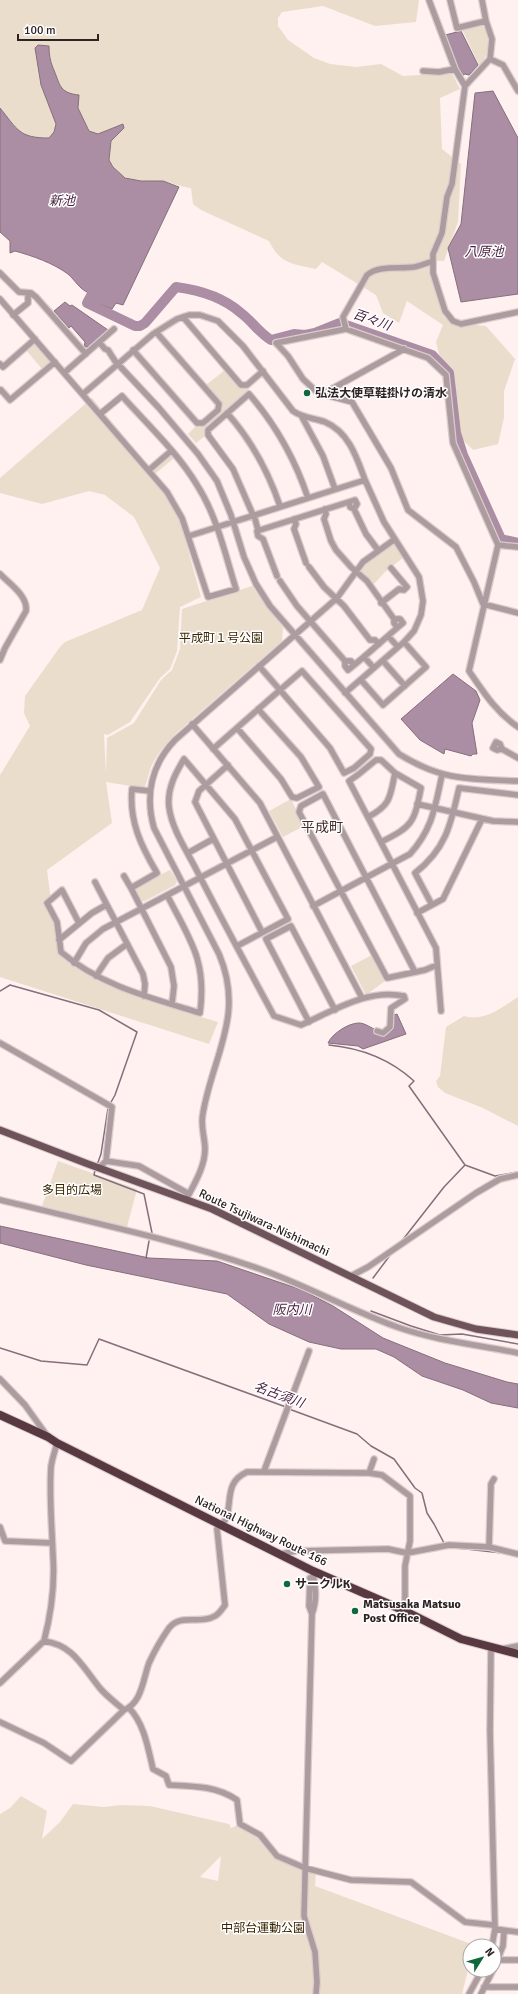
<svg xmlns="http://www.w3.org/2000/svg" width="518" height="1994" viewBox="0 0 518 1994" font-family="Signika,'Noto Sans JP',sans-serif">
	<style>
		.green { fill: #eaddcb; fill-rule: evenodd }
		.water { fill: #ab8ea3; stroke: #866e7c }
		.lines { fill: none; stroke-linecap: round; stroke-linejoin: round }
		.stream { stroke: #866e7c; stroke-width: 1.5 }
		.river { stroke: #ab8ea3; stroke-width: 10 }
		.minor-casing { stroke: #d9cccb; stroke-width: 8 }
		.major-casing { stroke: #d9cccb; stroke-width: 9 }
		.highway-casing { stroke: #d9cccb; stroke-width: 10 }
		.minor { stroke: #ac9b9f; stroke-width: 5.5 }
		.major { stroke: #6e535a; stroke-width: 7 }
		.highway { stroke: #583942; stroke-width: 8 }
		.poi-dot { fill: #0f693c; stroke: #fff; stroke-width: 1.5 }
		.labels { text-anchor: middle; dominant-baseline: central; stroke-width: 3; stroke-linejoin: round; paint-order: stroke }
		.poi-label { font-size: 12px; font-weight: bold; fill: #2e2322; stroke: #fff; text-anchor: start }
		.park-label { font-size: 12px; fill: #392500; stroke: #fff }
		.street-label { font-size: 12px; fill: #2e2322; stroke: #fff }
		.water-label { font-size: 13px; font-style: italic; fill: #4a2342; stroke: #fff }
		.quarter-label { font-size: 14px; fill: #452f2c; stroke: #fff }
	</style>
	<rect width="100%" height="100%" fill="#fef1f0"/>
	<path class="green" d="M 0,0 L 419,0 L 416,22 L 375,26 L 323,6 L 282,12 L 278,18 L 278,26 L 288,40 L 314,58 L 330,64 L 356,67 L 381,64 L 403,76 L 452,73 L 460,89 L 440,98 L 442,149 L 461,164 L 458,222 L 444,261 L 427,260 L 444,317 L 452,323 L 486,326 L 515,359 L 504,391 L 504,418 L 498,444 L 473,450 L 460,437 L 451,421 L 451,374 L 439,354 L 436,342 L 443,325 L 407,301 L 399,323 L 383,313 L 376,295 L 322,262 L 316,269 C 293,264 280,264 269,241 L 201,210 L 193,204 L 191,188 C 182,187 171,182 163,182 C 137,179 125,186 109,160 L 111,141 L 124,128 L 123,125 L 98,134 L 89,131 L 78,108 L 79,99 C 74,95 70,95 66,92 C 54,85 49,59 49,46 L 38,45 L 35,48 L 41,85 L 56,124 L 54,132 L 50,138 L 25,136 L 18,130 L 0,108 Z
		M 482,25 C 492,35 488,57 480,67 L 462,29 Z
		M 33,344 L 37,344 L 50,359 L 49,363 L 42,369 L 26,350 Z
		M 225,370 L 240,388 L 248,388 L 249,391 L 205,429 L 205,436 L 196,443 L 188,434 L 196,426 L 204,426 L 221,410 L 222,403 L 206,385 Z
		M 92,398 L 152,470 L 170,454 L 174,458 L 155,474 L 173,495 L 201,597 L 180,607 L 177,651 L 170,669 L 160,678 L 130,722 L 108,735 L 104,734 L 106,774 L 107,738 L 134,723 L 161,680 L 172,670 L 180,649 L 182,609 L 252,586 L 283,628 L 282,641 L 175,734 C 165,745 157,754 151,767 C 148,774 148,783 143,788 L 106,782 L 112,823 L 47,870 L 58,954 C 102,993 163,1005 218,1022 L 209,1044 L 0,977 L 0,775 L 30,726 L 24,713 L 25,696 L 60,647 L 65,642 L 82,635 L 142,610 L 160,568 L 134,517 L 105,495 L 89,491 L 42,504 L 0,493 L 0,478 Z
		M 395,544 L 404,557 L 385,572 L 373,585 L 361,572 L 362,566 L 391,545 Z
		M 291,799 L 304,826 L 283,837 L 269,811 Z
		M 170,870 L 177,881 L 175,885 L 145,901 L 140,901 L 135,891 L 137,886 Z
		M 372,955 L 385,981 L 366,995 L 351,966 Z
		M 518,997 L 518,1126 L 483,1108 L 445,1093 L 438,1087 L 436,1081 L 440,1076 L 446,1027 L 464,1016 C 485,1022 501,1008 518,997 Z
		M 58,1161 L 137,1189 L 127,1227 L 42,1206 Z
		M 21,1796 L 47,1811 L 42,1839 L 60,1822 L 73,1804 L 104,1807 L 121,1805 L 150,1806 L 229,1824 L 231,1828 L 240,1824 L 260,1835 L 277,1856 L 316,1871 L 315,1886 L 474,1945 L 470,1946 L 470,1962 L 462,1994 L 0,1994 L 0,1814 L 10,1808 ZM 221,1856 L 218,1881 L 200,1877 Z"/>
	<path class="water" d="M 461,31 L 478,65 L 469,75 L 465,74 L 463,75 L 456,64 L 445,35 Z
		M 38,45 L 49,46 C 49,55 50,60 53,68 C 60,83 58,93 79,95 L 78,108 L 89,131 L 98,134 L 123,124 L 124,128 L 111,141 L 109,160 L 113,167 L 125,178 L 141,181 L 163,181 L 179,187 L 123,305 L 116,303 L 112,309 L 86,299 L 89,293 C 79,289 75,280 68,274 C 53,263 33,256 15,251 L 10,253 L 10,241 L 0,232 L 0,108 C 18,130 19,138 49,138 L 54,132 L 56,124 L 41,85 L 35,48 Z
		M 493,91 L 518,138 L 518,294 L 461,302 L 448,248 L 461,224 L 475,93 Z
		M 65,302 L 70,306 L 72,305 L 108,330 L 89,347 L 84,347 L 85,342 L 71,326 L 69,328 L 54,311 Z
		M 453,674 L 476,691 L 480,700 L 472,723 L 477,754 L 473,754 L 471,756 L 445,749 L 444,754 L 420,740 L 401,719 Z
		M 397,1014 L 406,1034 L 363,1049 L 358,1046 L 328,1043 C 332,1034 348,1023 359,1023 C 364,1023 370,1027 374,1029 L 373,1032 L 382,1036 L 393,1030 L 394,1015 Z
		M 0,1226 L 149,1258 L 217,1261 L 302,1290 L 333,1306 L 383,1338 L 445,1363 L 507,1382 L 518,1384 L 518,1408 L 491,1403 L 463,1390 L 422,1376 L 394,1357 L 376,1349 L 341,1349 L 309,1342 L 269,1324 L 227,1294 L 86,1265 L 0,1243 Z"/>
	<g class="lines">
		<path class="stream" d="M 0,991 L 10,985 L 99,1010 L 137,1032 L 115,1095 L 110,1104
			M 329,1045 C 360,1048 390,1059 414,1081 L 409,1086 L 465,1165 L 495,1176 L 518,1172
			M 97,1165 L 101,1154 L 108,1108
			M 95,1170 L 94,1175 L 144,1194 L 152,1233
			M 401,1242 L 444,1187 L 465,1165
			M 146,1258 L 149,1241
			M 373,1278 L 391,1254
			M 371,1311 L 411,1326 L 440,1335 L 462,1334 L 518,1344
			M 0,1348 L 41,1361 L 87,1365 L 99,1339 L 286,1407
			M 289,1409 L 357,1434 L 371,1446 L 394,1459 L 415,1488 L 422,1493 L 427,1513 L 434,1524 L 444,1543
			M 448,1547 L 502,1553 L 518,1557"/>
		<path class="river" d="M 95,288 L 87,303 L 135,326 L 140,326 L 145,323 L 176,287 C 199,290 223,297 241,313 C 252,321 259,333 271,340 L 294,334 L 305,335 L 315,333 L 340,323 L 432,355 L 449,373 L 456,433 L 463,455 L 501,539 L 518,543"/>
		<g class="minor-casing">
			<path id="minor" d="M 429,0 L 455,69 L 465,86 L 452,184 L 447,197 L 442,233 L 433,254 L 433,273 L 445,311 L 453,321 L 461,324 L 518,312
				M 450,0 L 457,28 L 486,21
				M 490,59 L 503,65 L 518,91
				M 423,71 L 439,72 L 455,69
				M 465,86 L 490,59 L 492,39 L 486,21 L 482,0
				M 0,273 L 19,292 L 31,293 L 36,297 L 86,354
				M 0,299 L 167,492 L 182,518 L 208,597 L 236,589 C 225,554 217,516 197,485 C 178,453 147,424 122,396 L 100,414
				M 13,315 L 28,303 L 28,293
				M 183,317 L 241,385 L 247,385 L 263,371
				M 346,329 L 343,317 L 367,275 C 379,265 399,269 414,267 C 420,266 427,263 433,261
				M 99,342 L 105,349 L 108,350 L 115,361 L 159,408 L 198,454 L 217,481 L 231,515 L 244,557 L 256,584 L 270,606 L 399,754 C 442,781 469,779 518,781
				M 276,343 L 346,329 L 428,358 L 446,375 L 453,443 L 498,545 L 469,671 C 484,693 496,712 518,727
				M 276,343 L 288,356 L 303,379 L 318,393 L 352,402 L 391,468 L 408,510 L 456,547 L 474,582 L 483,604 L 518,613
				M 133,350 L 197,423 L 203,423 L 218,410 L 219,404 L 156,332
				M 0,364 L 3,367 L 35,339
				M 64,373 L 114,329
				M 0,391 L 1,390 L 10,400 L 55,362
				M 83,394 L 153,334 L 177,319 L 189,315 L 200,315 L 218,321 L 243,346 L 293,411 C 303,418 314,418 325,422 C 349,432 357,458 365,480 L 189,536
				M 326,395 L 328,391 L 404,349
				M 227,413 C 252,441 268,471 280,506
				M 302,417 L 323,456 L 335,489
				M 149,470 L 171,451
				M 325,509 L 326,514 L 324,519 L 331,541 L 336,550 L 351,567 L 367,581 L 394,619
				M 354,509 L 366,534 L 378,550
				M 253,515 L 233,469 L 208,435 L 208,430 L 249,394 C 276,425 295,459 308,498
				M 254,515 L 258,530
				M 294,519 L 296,524 L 294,529 L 306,563
				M 498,545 L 518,547
				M 309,567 L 324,587 L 344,606 L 370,640 L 375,640 L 379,644
				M 0,574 C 10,584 28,596 26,611 L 5,648 L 0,660
				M 277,576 L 263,539 L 258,536 L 257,531 L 355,500 L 357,504 L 354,509 L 350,507 L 349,502
				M 280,581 L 297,606 L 345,661
				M 381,603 L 399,589 L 404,590 L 407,587 L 391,568
				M 388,636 L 398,647
				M 364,657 L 374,668
				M 383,661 L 405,686
				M 354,665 L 351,661 L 345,661 L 345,666 L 348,670 C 367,655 385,638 403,623 L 400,619 L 394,619 L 394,623 L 397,627
				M 302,671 L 371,749 L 370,754 L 354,768 L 344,773 L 330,748 L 280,690 Z
				M 361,680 L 383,705 L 426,667 L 404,642
				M 345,693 L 404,642 L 414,631 L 421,615 L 423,601 L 419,577 L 384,522 L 365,480
				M 192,724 L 260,803 L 362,998
				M 237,728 L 281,779 L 292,797 L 297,798 L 319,787 L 301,757 L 258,709
				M 213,749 L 280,690 L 259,666
				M 502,749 L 500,744 L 496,742 L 493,748 L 497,750 L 502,749 L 518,758
				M 228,765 L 199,791 L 195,802 L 262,932
				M 150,791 L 132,789 C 129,821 141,846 157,873 L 131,888 L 171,967 L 174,986 L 172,1004
				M 417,804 L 493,821 L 518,822
				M 368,817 C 391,805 390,797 395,773
				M 381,842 C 413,826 414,823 421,788 L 395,773 L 381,760 L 376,760 L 359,774 L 349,781 L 436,948 L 441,1011
				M 188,853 L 213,839
				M 124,876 L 131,888
				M 95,882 L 143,974 L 145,984 L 144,996
				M 432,905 L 415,873 C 446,849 451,824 459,788 L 518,795
				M 313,906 L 410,854 C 433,828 435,807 442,775
				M 417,913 L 443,899 L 482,819
				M 79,923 L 62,890 L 47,903 L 57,922 L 61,952 C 101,986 151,998 200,1013 C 207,960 190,940 167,895
				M 59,940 L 92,913 L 106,905
				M 237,946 L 288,919 L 235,819 L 184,759 C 175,774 167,789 169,807 C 172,830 187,851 197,871 C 222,920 248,968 274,1016 L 301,1025 C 333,1011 368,988 404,996 L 405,999 L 391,1008 L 390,1027 L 383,1033 L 377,1031
				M 74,963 L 86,943 L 103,929 L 277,837
				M 415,972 L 323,794 L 301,806 L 299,812 L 387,978 L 425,970 L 437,965
				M 96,976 L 108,958 L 127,944
				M 309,1022 L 266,939 L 291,926 L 335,1010
				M 0,1043 L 112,1107 L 106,1161 L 99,1168
				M 106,1161 L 139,1166 L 189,1194
				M 0,1200 C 86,1221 173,1239 257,1268 C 306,1285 351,1311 400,1328 C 438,1341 479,1345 518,1353
				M 186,1200 C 194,1184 205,1167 205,1149 C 205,1137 200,1126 203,1113 C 213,1055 245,1015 219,954 L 154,828 C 145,796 151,765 175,740 L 337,598 L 363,562 L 395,539
				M 351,1276 L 368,1267 L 476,1193 L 500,1179 L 518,1175
				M 0,1379 L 25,1405 L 48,1437
				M 264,1471 L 309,1351
				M 369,1473 L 374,1459
				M 0,1527 L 5,1541 L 52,1543
				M 489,1547 L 491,1484 L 494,1479
				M 281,1554 L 296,1551 L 388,1549 L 407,1553 L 449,1545 L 489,1547 L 518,1554
				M 314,1577 L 310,1578 L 309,1606 L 312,1614 L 304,1916 L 315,1952 L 317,1982 L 316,1994
				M 312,1614 C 317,1601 316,1587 313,1574
				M 44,1641 C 73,1645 82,1666 99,1687 C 105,1695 115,1702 124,1710
				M 491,1648 L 490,1731 L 495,1929 L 492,1946
				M 502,1649 L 518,1646
				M 0,1683 L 44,1641 C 51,1614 55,1584 53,1556 C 52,1527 49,1496 51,1467 C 52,1459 55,1451 57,1443
				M 129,1708 C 144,1723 148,1748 153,1769 L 166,1776 L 169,1785 C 193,1786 217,1786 237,1800 L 240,1824 L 260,1835 L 277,1856 L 305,1868 L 351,1880 L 411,1882 L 465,1922 L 493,1925
				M 0,1722 L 44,1743 L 71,1761 L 124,1710 C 142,1703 143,1679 149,1663 C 154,1652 162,1638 169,1628 C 181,1613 200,1625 215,1616 C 219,1614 222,1609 225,1605 L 217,1529 C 239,1514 218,1485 247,1472 L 369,1473 L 382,1475 L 410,1496 L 410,1541 L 405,1566 L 405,1611
				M 495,1929 L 518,1932
				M 498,1960 L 518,1960
				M 494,1968 L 503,1946 L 504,1931
				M 484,1987 L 518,1987
				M 469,1994 L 482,1970
				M 481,1994 L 493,1970"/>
		</g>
		<g class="major-casing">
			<path id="major" d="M 0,1130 L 88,1164 L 212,1209 L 434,1317 L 476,1329 L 518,1335"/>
		</g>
		<g class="highway-casing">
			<path id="highway" d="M 0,1415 L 48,1437 L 57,1443 L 313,1571 L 405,1611 L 461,1639 L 518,1654"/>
		</g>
		<use href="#minor" class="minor"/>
		<use href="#major" class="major"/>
		<use href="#highway" class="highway"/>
	</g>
	<g class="poi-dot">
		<circle cx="307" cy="393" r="4"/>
		<circle cx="287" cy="1584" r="4"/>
		<circle cx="355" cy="1611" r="4"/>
	</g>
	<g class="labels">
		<g class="poi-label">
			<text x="315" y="393">弘法大使草鞋掛けの清水</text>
			<text x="295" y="1584">サークルK</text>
			<text x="363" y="1604">Matsusaka Matsuo<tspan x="363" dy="14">Post Office</tspan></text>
		</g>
		<g class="park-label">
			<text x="221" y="638">平成町１号公園</text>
			<text x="72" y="1190">多目的広場</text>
			<text x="263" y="1928">中部台運動公園</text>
		</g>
		<g class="street-label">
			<text transform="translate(264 1223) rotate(25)">Route Tsujiwara-Nishimachi</text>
			<text transform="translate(261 1531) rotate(26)">National Highway Route 166</text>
		</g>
		<g class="water-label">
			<text x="62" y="201">新池</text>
			<text x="484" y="252">八原池</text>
			<text transform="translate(372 320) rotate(19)">百々川</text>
			<text x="292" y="1310">阪内川</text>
			<text transform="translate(279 1395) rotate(20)">名古須川</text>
		</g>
		<g class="quarter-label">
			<text x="322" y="827">平成町</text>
		</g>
	</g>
	<g transform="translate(482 1958) rotate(53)"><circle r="19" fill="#ffffff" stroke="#aba7a7"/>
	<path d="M0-3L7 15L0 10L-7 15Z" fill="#0f693c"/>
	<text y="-6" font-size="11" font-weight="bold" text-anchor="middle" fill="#2e2322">N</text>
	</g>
	<path d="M18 34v6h80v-6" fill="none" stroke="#2e2322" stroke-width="2"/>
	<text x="24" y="34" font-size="12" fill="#2e2322" stroke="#ffffff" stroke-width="3" paint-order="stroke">100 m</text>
</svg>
